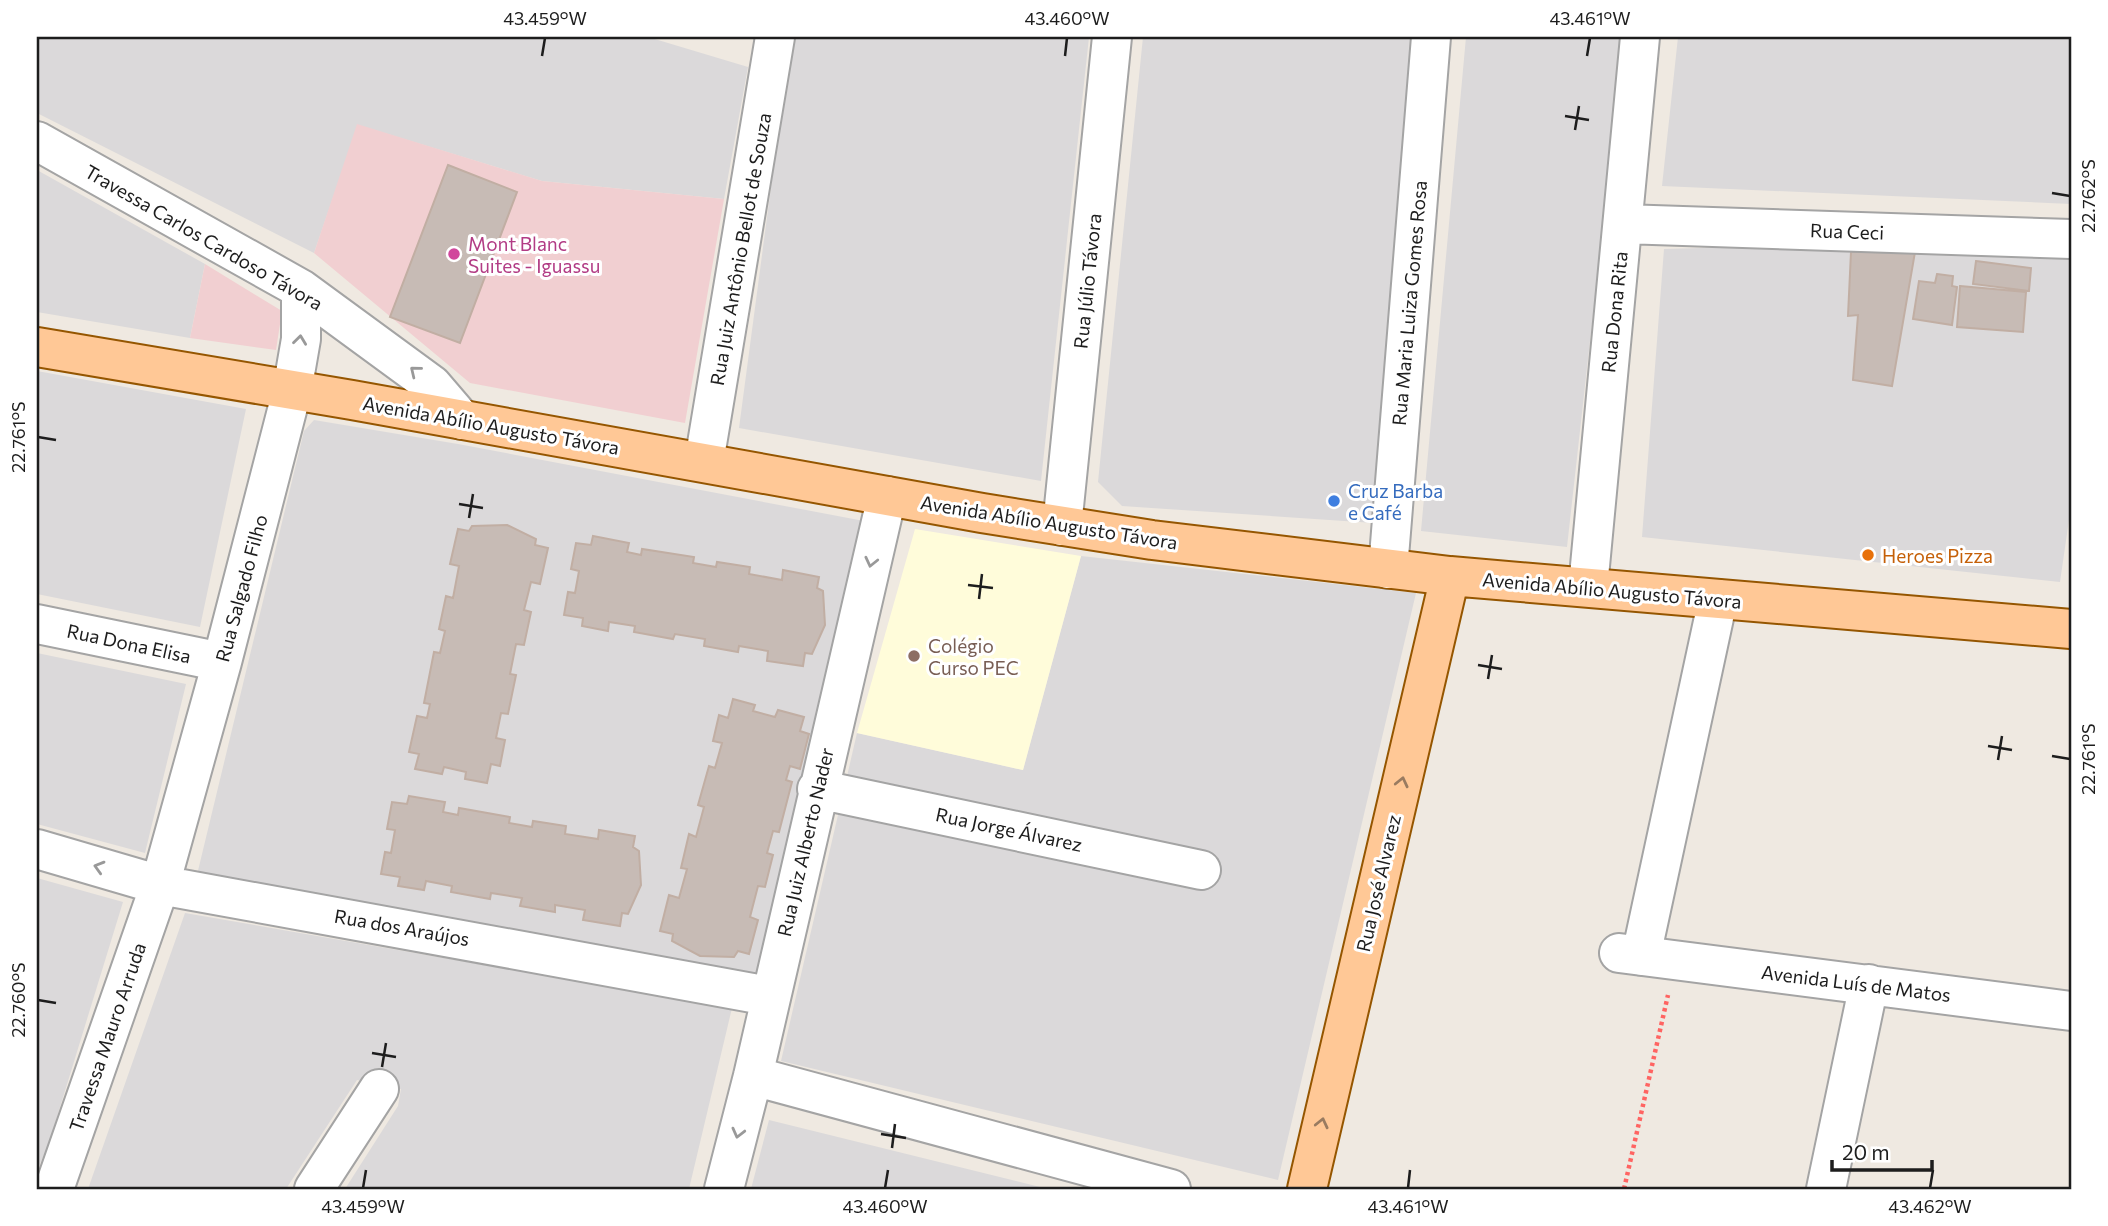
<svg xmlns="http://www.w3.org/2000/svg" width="2108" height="1226" viewBox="0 0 2108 1226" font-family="Commissioner,sans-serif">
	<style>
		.residential { fill: #dbd9da }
		.commercial { fill: #f1cfd1 }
		.education { fill: #fffcda }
		.building { fill: #c7bbb5; stroke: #c1aea3; stroke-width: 2 }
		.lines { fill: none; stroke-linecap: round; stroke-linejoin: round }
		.minor-casing { stroke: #a4a4a4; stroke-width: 42 }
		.major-casing { stroke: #955600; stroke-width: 42 }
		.path { stroke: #ff6462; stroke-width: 4.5; stroke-dasharray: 3.5 3.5; stroke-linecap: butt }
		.minor { stroke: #fff; stroke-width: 38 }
		.major { stroke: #ffc896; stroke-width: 38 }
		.oneway { stroke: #999 }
		.oneway2 { stroke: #997b60 }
		.ticks { fill: none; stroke: #1d1d1d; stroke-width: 2.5 }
		.hotel-dot { fill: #d1479c; stroke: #fff; stroke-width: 2.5 }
		.shop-dot { fill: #3f7fe0; stroke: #fff; stroke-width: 2.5 }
		.food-dot { fill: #e8710a; stroke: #fff; stroke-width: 2.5 }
		.education-dot { fill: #8d6e63; stroke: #fff; stroke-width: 2.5 }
		.labels { text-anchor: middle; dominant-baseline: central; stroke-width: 6; stroke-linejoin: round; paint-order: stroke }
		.street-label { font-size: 19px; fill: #1d1d1d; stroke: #fff }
		.hotel-label { font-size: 19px; fill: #b23c85; stroke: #fff; text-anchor: start }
		.shop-label { font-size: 19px; fill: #366cbe; stroke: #fff; text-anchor: start }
		.food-label { font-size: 19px; fill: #c56008; stroke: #fff; text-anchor: start }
		.education-label { font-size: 19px; fill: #785e54; stroke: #fff; text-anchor: start }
		.neatline { fill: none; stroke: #1d1d1d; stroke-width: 2.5 }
		.ticks-label { font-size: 18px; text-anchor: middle; fill: #1d1d1d }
	</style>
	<rect width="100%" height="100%" fill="#efe9e1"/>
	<path class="residential" d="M 37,37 L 648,37 L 748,67 L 724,199 L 542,181 L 358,125 L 314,253 L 37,113 Z
		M 791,37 L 1089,37 L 1041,481 L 739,428 Z
		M 1143,37 L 1411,37 L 1374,523 L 1122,506 L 1098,482 Z
		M 1466,37 L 1624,37 L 1567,547 L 1421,531 Z
		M 1678,37 L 2071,37 L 2071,204 L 1662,186 Z
		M 37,170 L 205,264 L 190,338 L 37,312 Z
		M 1883,243 L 2071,243 L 2071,506 L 2060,582 L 1642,537 L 1664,249 Z
		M 37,371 L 246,409 L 200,627 L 37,594 Z
		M 314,420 L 458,444 L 864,521 L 756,984 L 196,879 L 304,431 Z
		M 1081,556 L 1416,593 L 1278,1180 L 781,1061 L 857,733 L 1023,770 Z
		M 37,653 L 186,684 L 145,853 L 37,824 Z
		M 37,878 L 123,902 L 49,1143 L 37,1171 Z
		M 185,913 L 732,1008 L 689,1189 L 345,1189 L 398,1106 L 401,1089 L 357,1080 L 286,1189 L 88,1189 Z
		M 769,1120 L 1048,1189 L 751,1189 Z"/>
	<path class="commercial" d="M 357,124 L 542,181 L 724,199 L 685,423 L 470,383 L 314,253 Z
		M 205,264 L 282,311 L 276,350 L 190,338 Z"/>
	<path class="education" d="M 915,529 L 1081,556 L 1023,770 L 857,733 Z"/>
	<path class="building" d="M 448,165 L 517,192 L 460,343 L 390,317 Z
		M 1851,252 L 1915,252 L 1892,386 L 1853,380 L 1858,315 L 1848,316 Z
		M 1976,261 L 2031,268 L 2029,291 L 1973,284 Z
		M 1937,274 L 1953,276 L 1952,286 L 1957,287 L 1952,325 L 1913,319 L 1919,281 L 1935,283 Z
		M 1960,286 L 2026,292 L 2023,332 L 1957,327 Z
		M 507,525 L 536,539 L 535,545 L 548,548 L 540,584 L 531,582 L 524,610 L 531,612 L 524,645 L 516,644 L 510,674 L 516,675 L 508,714 L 501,713 L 496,738 L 505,740 L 500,766 L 491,764 L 487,783 L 465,779 L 466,772 L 444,767 L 442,774 L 415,769 L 419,754 L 409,752 L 417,716 L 427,718 L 430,704 L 424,703 L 434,652 L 440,653 L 445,631 L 439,629 L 446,596 L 453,598 L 459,566 L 450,564 L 458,529 L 469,531 L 472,526 Z
		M 593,536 L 629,543 L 627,552 L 641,555 L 642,549 L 694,557 L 693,563 L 716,567 L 717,562 L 750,567 L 749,574 L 782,580 L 783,570 L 819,577 L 817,588 L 823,591 L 825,625 L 812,654 L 805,653 L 803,666 L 767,661 L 768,651 L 739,646 L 738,652 L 704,646 L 705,639 L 675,634 L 673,639 L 634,632 L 635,626 L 609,622 L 608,631 L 582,626 L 583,618 L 564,615 L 568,592 L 575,593 L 579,571 L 571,569 L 576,543 L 591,545 Z
		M 733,699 L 755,705 L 753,711 L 775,717 L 778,710 L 804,717 L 800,731 L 809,734 L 800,769 L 790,766 L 786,780 L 792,782 L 779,832 L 773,831 L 767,853 L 773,855 L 765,887 L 758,886 L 750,917 L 758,920 L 749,954 L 738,951 L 734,957 L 700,956 L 672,941 L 673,934 L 660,931 L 669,895 L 679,898 L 687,869 L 681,868 L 689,834 L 696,837 L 704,807 L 698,805 L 709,766 L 715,768 L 722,743 L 713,741 L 719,715 L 728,718 Z
		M 409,796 L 445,802 L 443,812 L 458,815 L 459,808 L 510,817 L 509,823 L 532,827 L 533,821 L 566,826 L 565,834 L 598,839 L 599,830 L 635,836 L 633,847 L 639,851 L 641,885 L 628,914 L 622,913 L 620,926 L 583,920 L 585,910 L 555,905 L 555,912 L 520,906 L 522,898 L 491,893 L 490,899 L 451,892 L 452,886 L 426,881 L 424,890 L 398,886 L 400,877 L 381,874 L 385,852 L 391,853 L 395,830 L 387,829 L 392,802 L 407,804 Z"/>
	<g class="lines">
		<g class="minor-casing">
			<path id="minor" d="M 37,141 L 301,289 L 432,385 L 462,420
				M 1623,224 L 2071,239
				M 704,462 L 775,37
				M 1062,526 L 1112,37
				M 1388,569 L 1431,37
				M 1588,587 L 1640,37
				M 37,624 L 222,662
				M 817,789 L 1201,870
				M 37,849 L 160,885 L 769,996
				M 1619,953 L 2071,1011
				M 1641,956 L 1718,599
				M 753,1076 L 1171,1189
				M 54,1189 L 160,885 L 222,662 L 292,391 L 301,339 L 301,289
				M 314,1189 L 379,1089
				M 724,1189 L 753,1076 L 887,496
				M 1826,1189 L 1869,984"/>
		</g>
		<g class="major-casing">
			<path id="major" d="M 37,347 L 352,400 L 982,513 L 1152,540 L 1450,576 L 2071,629
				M 1307,1189 L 1450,576"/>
		</g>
		<path class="path" d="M 1624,1189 L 1668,995"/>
		<use href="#minor" class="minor"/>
		<use href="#major" class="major"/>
	</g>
	<defs><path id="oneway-chevron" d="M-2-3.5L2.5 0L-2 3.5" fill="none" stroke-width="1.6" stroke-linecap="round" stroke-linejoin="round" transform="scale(1.75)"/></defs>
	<g class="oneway">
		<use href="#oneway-chevron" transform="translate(300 340) rotate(-83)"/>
		<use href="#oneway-chevron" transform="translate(415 371) rotate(-141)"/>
		<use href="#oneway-chevron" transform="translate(871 562) rotate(103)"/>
		<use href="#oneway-chevron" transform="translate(99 867) rotate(-164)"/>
		<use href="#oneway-chevron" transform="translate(738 1133) rotate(104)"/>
	</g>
	<g class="oneway2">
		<use href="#oneway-chevron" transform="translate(1402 782) rotate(-77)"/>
		<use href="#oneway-chevron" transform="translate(1322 1123) rotate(-77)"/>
	</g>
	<path class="ticks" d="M 542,56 L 545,38M 1065,56 L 1067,38M 1587,56 L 1590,38M 1565,116 L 1589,120M 1575,130 L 1579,106M 2052,193 L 2070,196M 38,437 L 56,440M 459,504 L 483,508M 469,518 L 473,494M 968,585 L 993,588M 979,599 L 982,574M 1478,665 L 1502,669M 1488,679 L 1492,655M 1988,746 L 2012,750M 2052,756 L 2070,759M 1998,760 L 2002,736M 38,1000 L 56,1003M 372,1053 L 396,1057M 382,1067 L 386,1043M 881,1134 L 906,1138M 892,1148 L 895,1124M 363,1188 L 366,1170M 885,1188 L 888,1170M 1408,1188 L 1410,1170M 1930,1188 L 1933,1170"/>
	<circle class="hotel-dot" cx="454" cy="254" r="7"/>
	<circle class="shop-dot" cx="1334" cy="501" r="7"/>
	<circle class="food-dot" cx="1868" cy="555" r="7"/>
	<circle class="education-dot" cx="914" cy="656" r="7"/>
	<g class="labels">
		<g class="street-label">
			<text transform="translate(1847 231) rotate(2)">Rua Ceci</text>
			<text transform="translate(204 237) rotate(30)">Travessa Carlos Cardoso Távora</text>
			<text transform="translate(740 249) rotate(-80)">Rua Juiz Antônio Bellot de Souza</text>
			<text transform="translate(1087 281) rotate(-84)">Rua Júlio Távora</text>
			<text transform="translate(1409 303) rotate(-85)">Rua Maria Luiza Gomes Rosa</text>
			<text transform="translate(1614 312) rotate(-84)">Rua Dona Rita</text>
			<text transform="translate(491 425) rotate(10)">Avenida Abílio Augusto Távora</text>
			<text transform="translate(1049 522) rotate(9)">Avenida Abílio Augusto Távora</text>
			<text transform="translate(241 588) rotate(-75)">Rua Salgado Filho</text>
			<text transform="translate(1612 590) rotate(5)">Avenida Abílio Augusto Távora</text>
			<text transform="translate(129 643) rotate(12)">Rua Dona Elisa</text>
			<text transform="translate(1009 829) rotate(12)">Rua Jorge Álvarez</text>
			<text transform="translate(805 842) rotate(-77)">Rua Juiz Alberto Nader</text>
			<text transform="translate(1378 883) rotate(-77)">Rua José Alvarez</text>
			<text transform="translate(402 927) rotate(10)">Rua dos Araújos</text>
			<text transform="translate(1856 983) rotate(7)">Avenida Luís de Matos</text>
			<text transform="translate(107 1037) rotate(-71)">Travessa Mauro Arruda</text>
		</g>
		<g class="hotel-label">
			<text x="468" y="243">Mont Blanc<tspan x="468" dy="22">Suites - Iguassu</tspan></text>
		</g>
		<g class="shop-label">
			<text x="1348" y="490">Cruz Barba<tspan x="1348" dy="22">e Café</tspan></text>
		</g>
		<g class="food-label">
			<text x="1882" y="555">Heroes Pizza</text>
		</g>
		<g class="education-label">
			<text x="928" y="645">Colégio<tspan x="928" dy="22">Curso PEC</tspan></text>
		</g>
	</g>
	<rect width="2108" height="1226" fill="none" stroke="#ffffff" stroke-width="77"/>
	<path d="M1832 1160v10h100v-10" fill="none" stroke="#1d1d1d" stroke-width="3.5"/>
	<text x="1842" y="1160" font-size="21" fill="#1d1d1d" stroke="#ffffff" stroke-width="5" paint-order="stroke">20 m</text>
	<rect x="38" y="38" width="2032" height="1150" class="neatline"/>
	<g class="ticks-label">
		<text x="545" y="25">43.459°W</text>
		<text x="1067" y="25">43.460°W</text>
		<text x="1590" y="25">43.461°W</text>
		<text transform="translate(2089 196) rotate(-90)" y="6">22.762°S</text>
		<text transform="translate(19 437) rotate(-90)" y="6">22.761°S</text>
		<text transform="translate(2089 759) rotate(-90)" y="6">22.761°S</text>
		<text transform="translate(19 1000) rotate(-90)" y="6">22.760°S</text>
		<text x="363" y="1213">43.459°W</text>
		<text x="885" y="1213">43.460°W</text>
		<text x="1408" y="1213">43.461°W</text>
		<text x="1930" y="1213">43.462°W</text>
	</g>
</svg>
